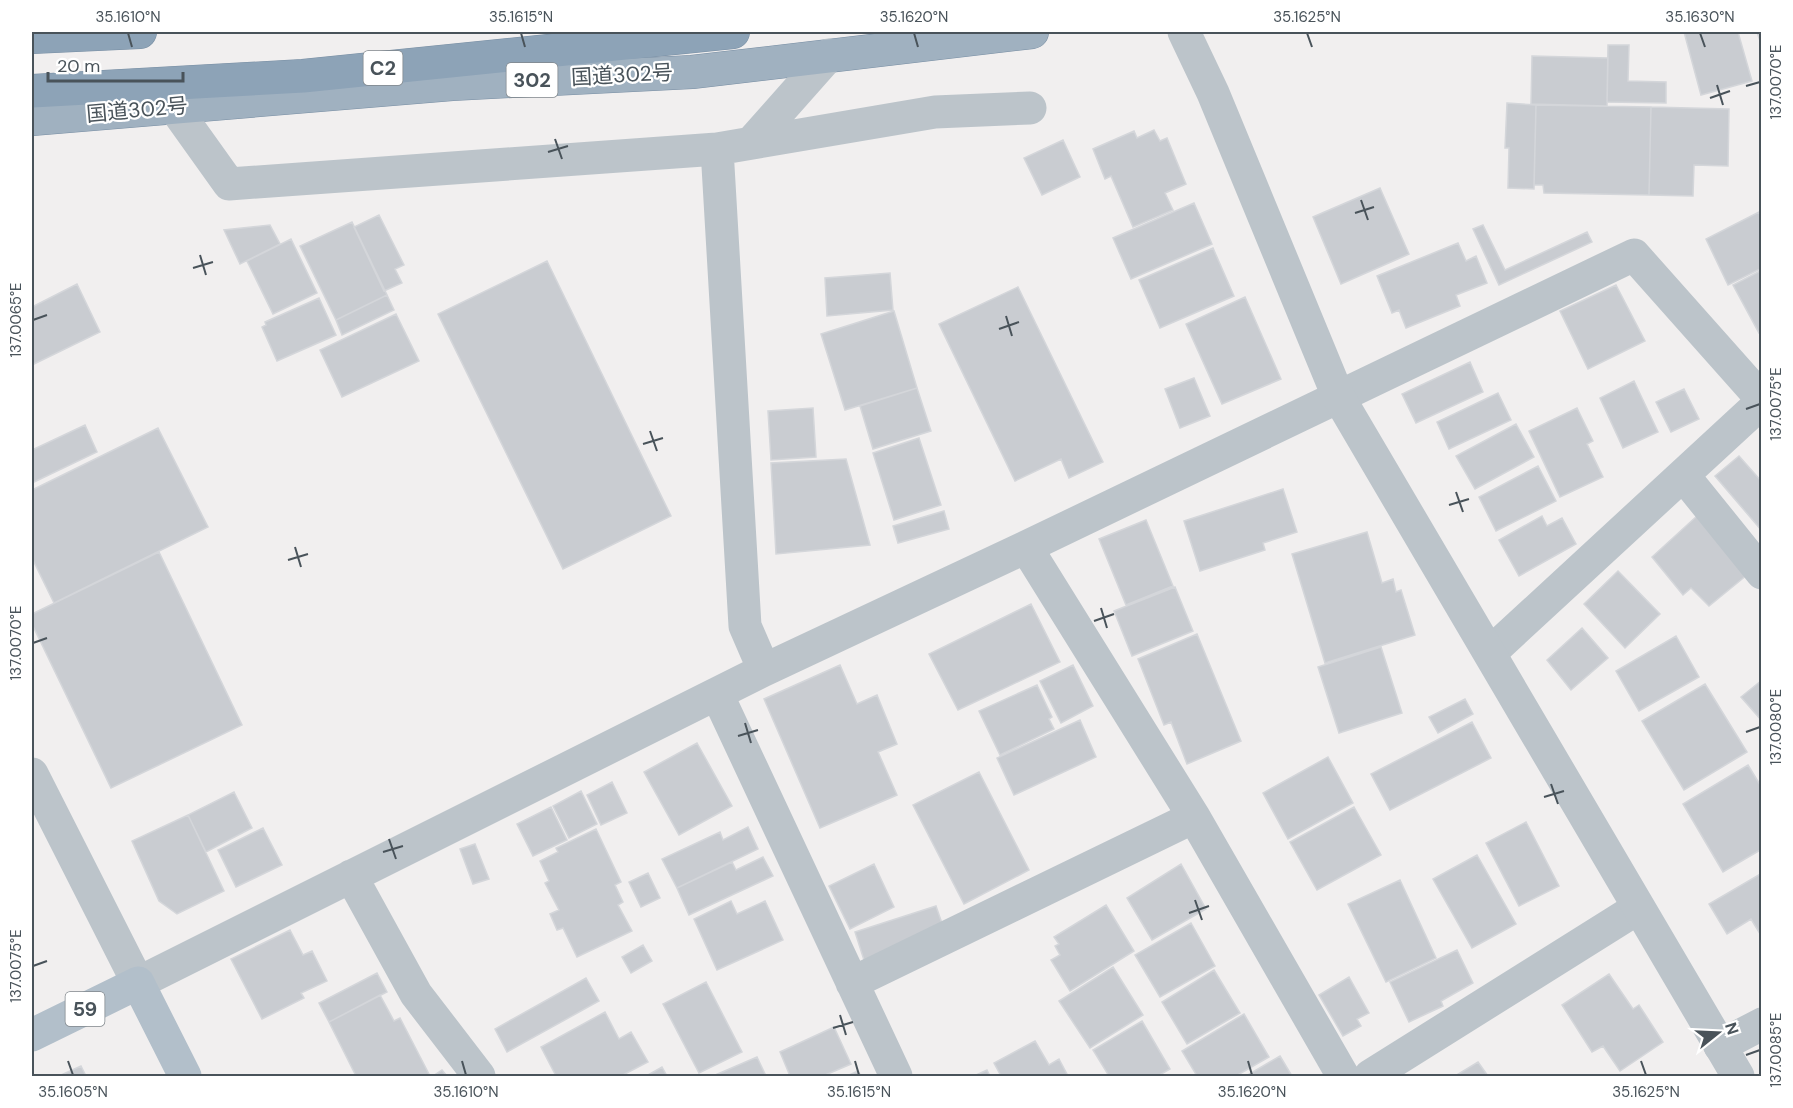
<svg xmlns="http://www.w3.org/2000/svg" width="1793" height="1108" viewBox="0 0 1793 1108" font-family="'DM Sans','Noto Sans JP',sans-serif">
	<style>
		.building { fill: #c9ccd1; stroke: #d4d6da; stroke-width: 1.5 }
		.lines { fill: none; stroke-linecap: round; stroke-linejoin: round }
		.trunk-casing { stroke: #788ea3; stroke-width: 34 }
		.motorway-casing { stroke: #788ea3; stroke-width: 34 }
		.minor { stroke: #bcc4ca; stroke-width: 33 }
		.tertiary { stroke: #bcc4ca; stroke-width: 33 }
		.primary { stroke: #b2bfca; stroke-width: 33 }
		.trunk { stroke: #a0b1c0; stroke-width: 33 }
		.motorway { stroke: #8da3b7; stroke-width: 33 }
		.ticks { fill: none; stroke: #49535a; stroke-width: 2 }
		.labels { text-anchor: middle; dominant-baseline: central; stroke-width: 4.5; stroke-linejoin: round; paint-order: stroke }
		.shield { fill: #fff; stroke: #80878c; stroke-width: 1.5 }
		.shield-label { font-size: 20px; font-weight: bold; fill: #49535a }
		.street-label { font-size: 21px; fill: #49535a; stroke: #fff }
		.neatline { fill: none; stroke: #49535a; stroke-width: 2 }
		.ticks-label { font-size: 15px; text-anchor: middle; fill: #49535a }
	</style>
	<rect width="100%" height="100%" fill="#f1efef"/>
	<path class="building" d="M 1684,32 L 1738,32 L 1752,81 L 1701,95 Z
		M 1757,32 L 1762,32 L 1762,47 Z
		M 1608,45 L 1629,45 L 1628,81 L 1666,82 L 1666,103 L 1607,102 Z
		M 1532,56 L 1608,58 L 1607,106 L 1531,104 Z
		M 1507,103 L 1536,105 L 1534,189 L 1508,188 L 1509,148 L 1505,148 Z
		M 1536,105 L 1651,107 L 1649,195 L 1544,193 L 1543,185 L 1534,185 Z
		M 1651,107 L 1729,109 L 1728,166 L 1694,165 L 1693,196 L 1649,195 Z
		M 1154,130 L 1160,141 L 1167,138 L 1186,184 L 1165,193 L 1173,210 L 1133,227 L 1111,176 L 1105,179 L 1093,149 L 1134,131 L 1137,138 Z
		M 1063,140 L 1080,177 L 1042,195 L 1024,158 Z
		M 1380,188 L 1409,254 L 1341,284 L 1313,217 Z
		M 1194,203 L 1212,244 L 1131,279 L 1113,238 Z
		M 1759,212 L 1762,217 L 1762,268 L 1728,285 L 1706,239 Z
		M 379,215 L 404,265 L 395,269 L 402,283 L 384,291 L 354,227 Z
		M 352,222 L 387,295 L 336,320 L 300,246 Z
		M 270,225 L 280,244 L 240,264 L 224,230 Z
		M 1483,225 L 1505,270 L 1587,232 L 1592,242 L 1499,285 L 1473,229 Z
		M 291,239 L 317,293 L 273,314 L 247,261 Z
		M 1458,243 L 1466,261 L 1476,256 L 1487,283 L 1456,295 L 1460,306 L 1406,328 L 1399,310 L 1392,313 L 1377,276 Z
		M 1213,248 L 1234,296 L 1160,328 L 1139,280 Z
		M 547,261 L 671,516 L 563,569 L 438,314 Z
		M 1762,270 L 1762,332 L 1759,333 L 1733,285 Z
		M 890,273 L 893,310 L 827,316 L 825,278 Z
		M 77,284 L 100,332 L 32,365 L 32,307 Z
		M 1616,285 L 1645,341 L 1588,369 L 1560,311 Z
		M 1018,287 L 1103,462 L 1069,478 L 1061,459 L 1015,481 L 939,324 Z
		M 387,295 L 394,310 L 342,335 L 336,320 Z
		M 1245,297 L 1281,379 L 1222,404 L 1186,324 Z
		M 319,298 L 336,335 L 277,361 L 262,327 L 266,325 L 265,322 Z
		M 894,311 L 917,388 L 845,410 L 821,334 Z
		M 396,314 L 419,361 L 342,397 L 320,350 Z
		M 1470,362 L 1483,392 L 1416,423 L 1402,394 Z
		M 1194,378 L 1210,416 L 1180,428 L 1165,389 Z
		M 1634,381 L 1658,432 L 1623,448 L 1600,398 Z
		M 917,388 L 931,431 L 873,449 L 860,406 Z
		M 1684,389 L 1699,419 L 1671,432 L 1656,402 Z
		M 1498,393 L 1511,420 L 1449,449 L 1437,422 Z
		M 813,408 L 816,457 L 771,460 L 768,411 Z
		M 1577,408 L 1593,441 L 1587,444 L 1603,477 L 1560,497 L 1529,431 Z
		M 1516,424 L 1534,457 L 1475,489 L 1456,456 Z
		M 85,425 L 97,452 L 32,483 L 32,450 Z
		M 158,428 L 208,527 L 54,603 L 32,558 L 32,490 Z
		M 919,438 L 941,505 L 894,520 L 873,453 Z
		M 1739,456 L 1762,482 L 1762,531 L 1715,476 Z
		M 846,459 L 870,545 L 776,554 L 771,463 Z
		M 1538,466 L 1556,501 L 1496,531 L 1479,497 Z
		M 1283,489 L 1297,532 L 1263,543 L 1265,550 L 1200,571 L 1184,521 Z
		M 944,511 L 949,529 L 898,543 L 893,526 Z
		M 1698,515 L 1747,575 L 1709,606 L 1691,588 L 1683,595 L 1652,557 Z
		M 1542,516 L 1547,526 L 1562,518 L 1576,544 L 1519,576 L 1499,540 Z
		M 1146,520 L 1173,586 L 1126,605 L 1099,539 Z
		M 1367,532 L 1382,583 L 1393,579 L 1396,592 L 1401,590 L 1415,635 L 1325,663 L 1292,554 Z
		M 159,552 L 242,725 L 111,788 L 32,624 L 32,614 Z
		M 1618,571 L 1660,614 L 1625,648 L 1584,604 Z
		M 1175,587 L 1193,631 L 1132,656 L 1114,611 Z
		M 1031,604 L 1060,662 L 958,710 L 929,654 Z
		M 1582,628 L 1608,658 L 1571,690 L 1547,660 Z
		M 1197,634 L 1241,741 L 1187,764 L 1171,722 L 1164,725 L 1138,659 Z
		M 1676,636 L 1699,677 L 1639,711 L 1616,671 Z
		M 1381,647 L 1402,713 L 1339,733 L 1318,667 Z
		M 840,665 L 857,704 L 877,695 L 897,744 L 878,752 L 897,795 L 820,828 L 764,699 Z
		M 1073,665 L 1093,706 L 1061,723 L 1040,681 Z
		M 1762,680 L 1762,721 L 1741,697 Z
		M 1705,684 L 1747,752 L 1684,790 L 1642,721 Z
		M 1037,685 L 1052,717 L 1049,719 L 1054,729 L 1000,755 L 979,711 Z
		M 1465,699 L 1473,714 L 1438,733 L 1429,717 Z
		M 1080,720 L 1096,757 L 1014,795 L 997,758 Z
		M 1472,722 L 1491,758 L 1390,810 L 1371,774 Z
		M 697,743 L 732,806 L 679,835 L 644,772 Z
		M 1328,757 L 1353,803 L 1288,839 L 1263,793 Z
		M 1748,765 L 1762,788 L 1762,849 L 1723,872 L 1683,804 Z
		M 979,772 L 1029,870 L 964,904 L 913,805 Z
		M 612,782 L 627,813 L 601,825 L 587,795 Z
		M 581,791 L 597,824 L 569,838 L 553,806 Z
		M 234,792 L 252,828 L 206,852 L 188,815 Z
		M 551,807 L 567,840 L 533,856 L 517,824 Z
		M 1354,807 L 1381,855 L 1317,890 L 1290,842 Z
		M 188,815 L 224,891 L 177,914 L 159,901 L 132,841 Z
		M 1526,822 L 1559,886 L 1519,906 L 1486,843 Z
		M 748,827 L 758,849 L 677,888 L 662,859 L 720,832 L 723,840 Z
		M 263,828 L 282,865 L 236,887 L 218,850 Z
		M 596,829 L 621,882 L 615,885 L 623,902 L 618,905 L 632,931 L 577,957 L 563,928 L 557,930 L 550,914 L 559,910 L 545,883 L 549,881 L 540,861 L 558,852 L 556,848 Z
		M 475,844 L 489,879 L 473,884 L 460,849 Z
		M 1477,855 L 1516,924 L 1472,948 L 1433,879 Z
		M 763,857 L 773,876 L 689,915 L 677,888 L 732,862 L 736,870 Z
		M 874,864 L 894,907 L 850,929 L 829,886 Z
		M 1181,864 L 1206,909 L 1152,940 L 1127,898 Z
		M 648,873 L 660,898 L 641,907 L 629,882 Z
		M 1762,873 L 1762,937 L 1751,919 L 1727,934 L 1709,904 Z
		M 1400,880 L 1436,958 L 1386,982 L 1348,904 Z
		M 731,901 L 737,914 L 765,901 L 783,940 L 717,970 L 694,919 Z
		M 1106,905 L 1134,951 L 1070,991 L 1051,960 L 1060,955 L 1055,946 L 1059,944 L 1054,937 Z
		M 936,906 L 945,932 L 864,960 L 855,932 Z
		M 1191,923 L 1215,966 L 1160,997 L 1135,955 Z
		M 290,930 L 303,955 L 312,951 L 327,981 L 301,993 L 304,998 L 262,1019 L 231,959 Z
		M 643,945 L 652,961 L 631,973 L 622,957 Z
		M 1457,950 L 1473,983 L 1441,1001 L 1443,1006 L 1409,1022 L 1390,982 Z
		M 1113,967 L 1143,1015 L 1090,1048 L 1059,1001 Z
		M 1214,970 L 1240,1013 L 1187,1044 L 1162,1002 Z
		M 377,973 L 387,992 L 329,1022 L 319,1003 Z
		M 1609,974 L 1633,1009 L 1639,1005 L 1663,1042 L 1620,1071 L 1603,1046 L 1592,1052 L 1562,1005 Z
		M 1349,977 L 1369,1013 L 1357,1019 L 1361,1026 L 1343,1036 L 1319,995 Z
		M 586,978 L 599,1001 L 507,1052 L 495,1029 Z
		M 706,982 L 742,1052 L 699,1073 L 663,1004 Z
		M 380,995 L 394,1021 L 400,1018 L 430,1076 L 356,1076 L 329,1022 Z
		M 605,1012 L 619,1039 L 631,1032 L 648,1062 L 621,1076 L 556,1076 L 541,1047 Z
		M 1244,1014 L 1269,1057 L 1236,1076 L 1197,1076 L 1182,1051 Z
		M 1142,1021 L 1170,1069 L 1158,1076 L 1109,1076 L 1093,1050 Z
		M 834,1027 L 851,1064 L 823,1076 L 790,1076 L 780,1052 Z
		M 1035,1041 L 1049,1065 L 1059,1059 L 1068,1076 L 1001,1076 L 994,1063 Z
		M 1280,1056 L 1292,1076 L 1246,1076 Z
		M 757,1057 L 766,1076 L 713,1076 Z
		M 1478,1062 L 1488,1076 L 1455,1076 Z
		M 81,1066 L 86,1076 L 59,1076 Z
		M 662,1067 L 667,1076 L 646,1076 Z
		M 442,1070 L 447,1076 L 433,1076 Z
		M 987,1070 L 990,1076 L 974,1076 Z
		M 858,1071 L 861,1076 L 847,1076 Z"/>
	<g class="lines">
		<g class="trunk-casing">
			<path id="trunk" d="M 32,119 L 452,84 L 692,72 L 1032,32"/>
		</g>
		<g class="motorway-casing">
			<path id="motorway" d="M 32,37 L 140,32
				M 32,91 L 303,76 L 733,32"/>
		</g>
		<path class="minor" d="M 174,107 L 229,184 L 717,149 L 935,112 L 1030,108
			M 751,143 L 829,55
			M 717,149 L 745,626 L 764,670
			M 1683,475 L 1762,573
			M 1026,547 L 1194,817 L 1343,1076
			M 1490,653 L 1762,402
			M 717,694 L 896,1076
			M 351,876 L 416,994 L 479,1076
			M 138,983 L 764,670 L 1026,547 L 1634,255 L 1762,399
			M 852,983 L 1194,817
			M 1720,1046 L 1762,1024
			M 1370,1076 L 1638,908"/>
		<path class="tertiary" d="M 1184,32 L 1213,93 L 1338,396 L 1738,1076
			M 32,774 L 138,983"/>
		<path class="primary" d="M 32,1035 L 138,983 L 185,1076"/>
		<use href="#trunk" class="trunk"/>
		<use href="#motorway" class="motorway"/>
	</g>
	<path class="ticks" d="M 128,33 L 132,47M 521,33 L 525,47M 914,33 L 918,47M 1307,33 L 1312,47M 1700,33 L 1705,47M 1717,85 L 1723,105M 1746,86 L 1760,82M 1710,98 L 1730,91M 555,139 L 562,159M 548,152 L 568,146M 1361,200 L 1368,220M 1355,213 L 1374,207M 200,255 L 206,275M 193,268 L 213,262M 1006,316 L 1012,336M 33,320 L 47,315M 999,329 L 1019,322M 1746,409 L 1760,404M 650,431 L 657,451M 643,444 L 663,438M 1456,492 L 1463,512M 1449,505 L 1469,499M 295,547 L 301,567M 288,560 L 308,554M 1101,608 L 1107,628M 1094,621 L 1114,614M 33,643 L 47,638M 745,723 L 751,743M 1746,732 L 1760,727M 738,736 L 758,730M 1551,784 L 1558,804M 1544,797 L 1564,791M 389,839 L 396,859M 383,852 L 403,846M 1195,900 L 1202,920M 1189,913 L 1209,906M 33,966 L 47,961M 840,1015 L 846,1035M 833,1028 L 853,1022M 1746,1055 L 1760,1050M 68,1061 L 73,1075M 462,1061 L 466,1075M 855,1061 L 859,1075M 1248,1061 L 1252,1075M 1641,1061 L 1646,1075"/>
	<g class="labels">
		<g class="shield">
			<rect x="363.5" y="51" width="39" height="34" rx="4.5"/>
			<rect x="506.5" y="63" width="51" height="34" rx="4.5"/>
			<rect x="65.5" y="992" width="39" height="34" rx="4.5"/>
		</g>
		<g class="shield-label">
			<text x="383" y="68">C2</text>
			<text x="532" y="80">302</text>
			<text x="85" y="1009">59</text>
		</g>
		<g class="street-label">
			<text transform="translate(622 75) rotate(-3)">国道302号</text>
			<text transform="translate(137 110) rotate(-5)">国道302号</text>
		</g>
	</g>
	<rect width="1793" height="1108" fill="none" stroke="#ffffff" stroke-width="66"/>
	<g transform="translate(1718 1033) rotate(72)" stroke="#ffffff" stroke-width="4.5" paint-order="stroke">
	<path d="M0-4.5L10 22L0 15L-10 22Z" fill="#49535a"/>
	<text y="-9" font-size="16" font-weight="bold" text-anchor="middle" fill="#49535a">N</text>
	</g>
	<path d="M48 72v9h135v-9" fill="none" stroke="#49535a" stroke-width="3"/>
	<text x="57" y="72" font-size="18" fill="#49535a" stroke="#ffffff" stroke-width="4.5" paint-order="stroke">20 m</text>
	<rect x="33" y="33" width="1727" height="1042" class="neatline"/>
	<g class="ticks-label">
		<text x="128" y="22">35.1610°N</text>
		<text x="521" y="22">35.1615°N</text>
		<text x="914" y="22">35.1620°N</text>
		<text x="1307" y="22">35.1625°N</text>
		<text x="1700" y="22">35.1630°N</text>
		<text transform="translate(1776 82) rotate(-90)" y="5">137.0070°E</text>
		<text transform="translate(16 320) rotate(-90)" y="5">137.0065°E</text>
		<text transform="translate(1776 404) rotate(-90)" y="5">137.0075°E</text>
		<text transform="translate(16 643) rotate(-90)" y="5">137.0070°E</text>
		<text transform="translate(1776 727) rotate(-90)" y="5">137.0080°E</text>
		<text transform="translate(16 966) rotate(-90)" y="5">137.0075°E</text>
		<text transform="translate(1776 1050) rotate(-90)" y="5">137.0085°E</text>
		<text x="73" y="1097">35.1605°N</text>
		<text x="466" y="1097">35.1610°N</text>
		<text x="859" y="1097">35.1615°N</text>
		<text x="1252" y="1097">35.1620°N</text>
		<text x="1646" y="1097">35.1625°N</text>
	</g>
</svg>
